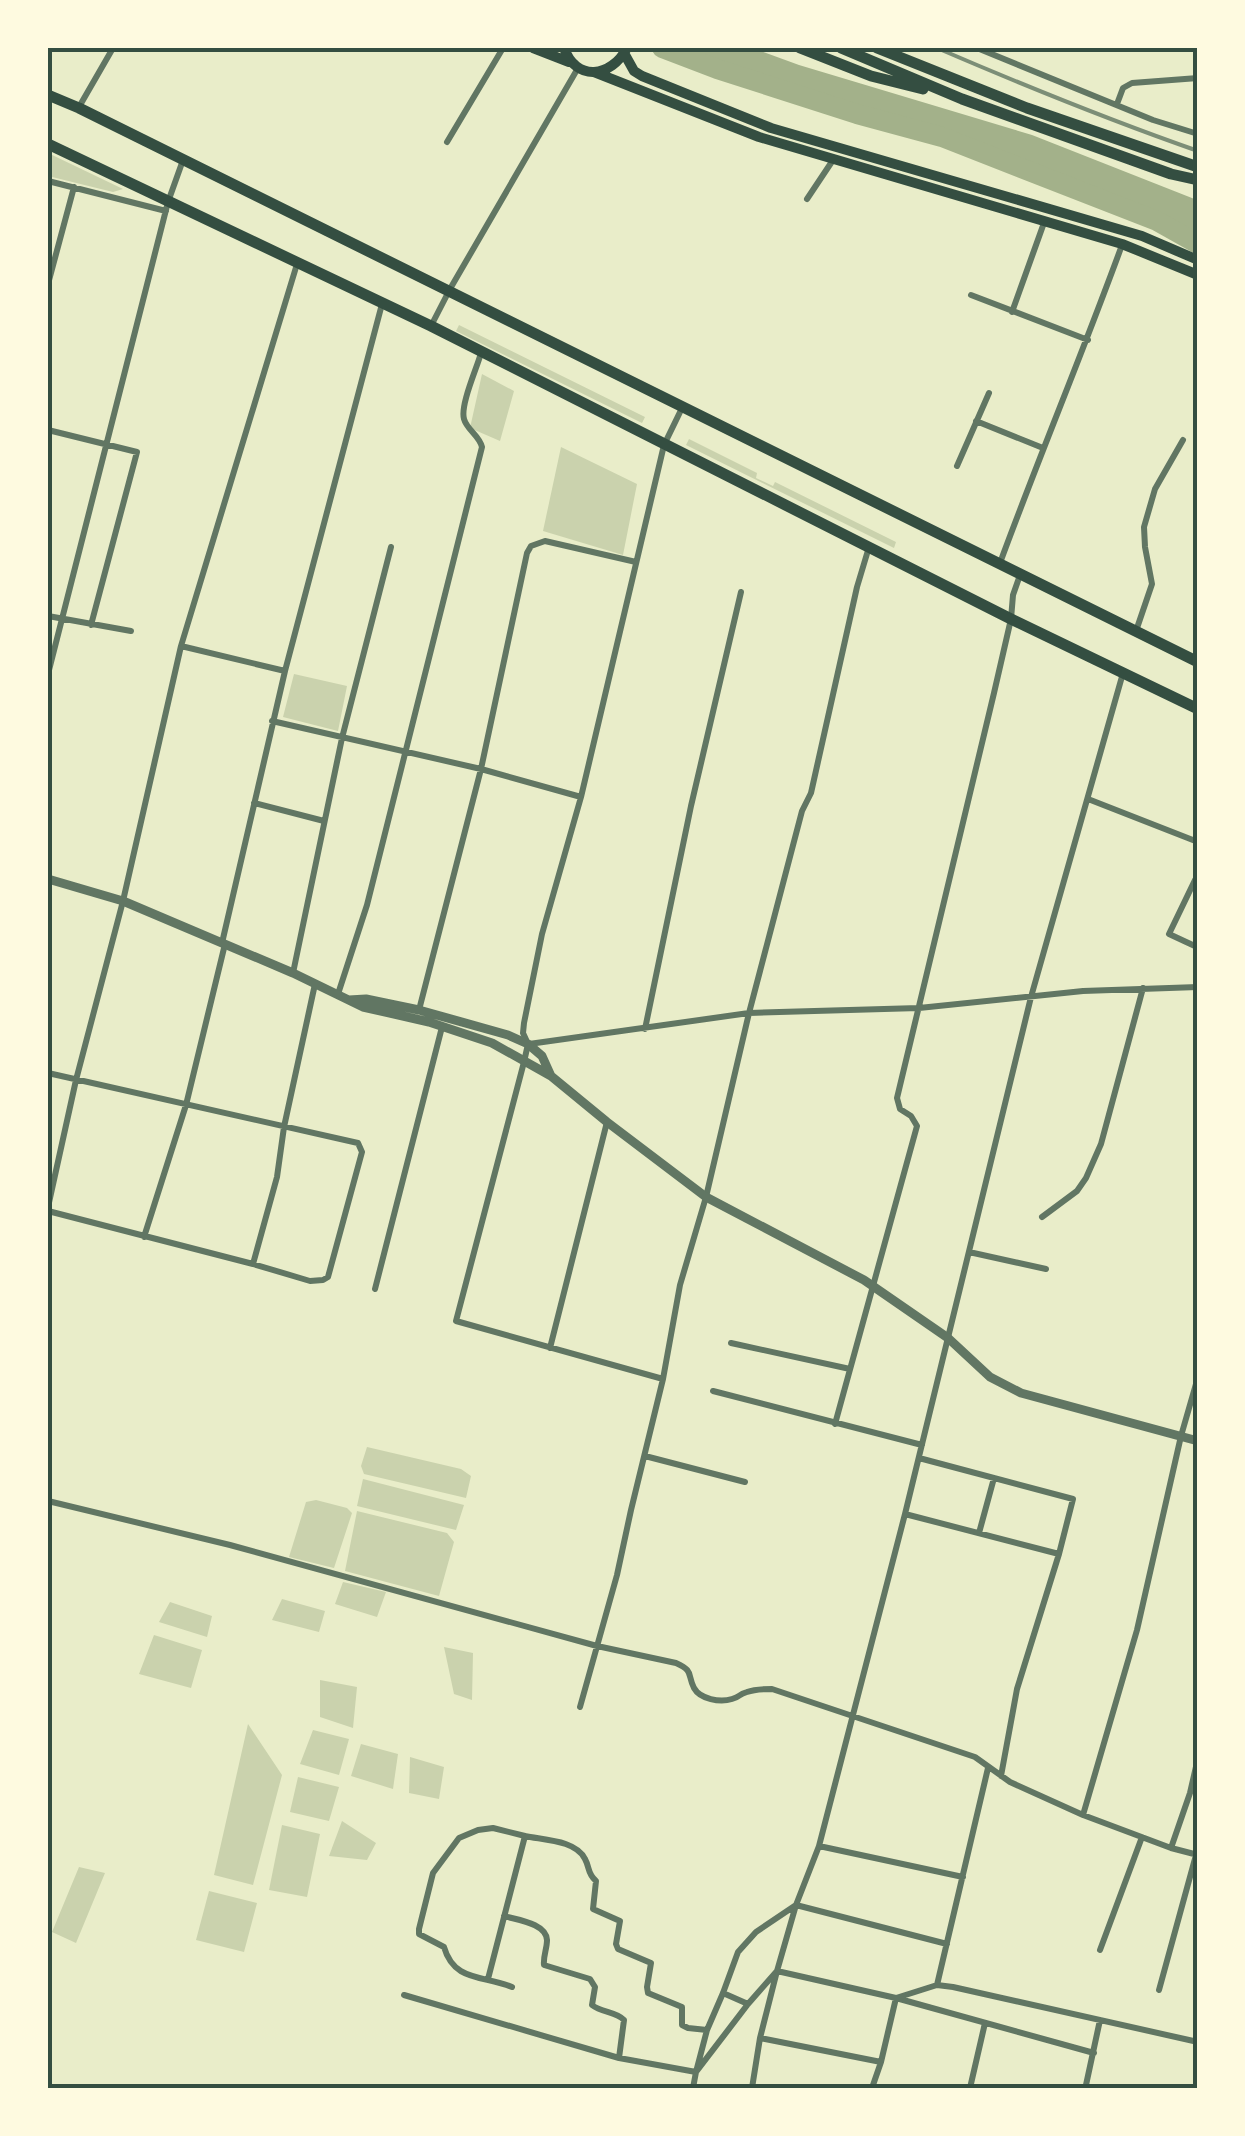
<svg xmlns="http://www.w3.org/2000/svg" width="1245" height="2136" viewBox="0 0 1245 2136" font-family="'Asap Condensed',sans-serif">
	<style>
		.green { fill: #cad2ad }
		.water { fill: #a3b18a }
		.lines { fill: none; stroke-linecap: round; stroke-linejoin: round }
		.river { stroke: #a3b18a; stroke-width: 20 }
		.minor { stroke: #617663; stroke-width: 6 }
		.tertiary { stroke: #617663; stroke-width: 9 }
		.primary { stroke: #344e41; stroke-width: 10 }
		.trunk { stroke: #344e41; stroke-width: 11 }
		.rail { stroke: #7c8e77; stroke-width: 4 }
		.neatline { fill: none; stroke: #344e41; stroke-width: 4 }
	</style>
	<rect width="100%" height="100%" fill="#e9edc9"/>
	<path class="green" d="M 48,153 L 123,189 L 113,192 L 48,176 Z
		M 459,325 L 645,417 L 642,423 L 456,331 Z
		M 482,374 L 514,391 L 500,441 L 470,428 Z
		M 689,439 L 757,473 L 756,478 L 773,486 L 775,482 L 896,542 L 894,548 L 686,445 Z
		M 561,447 L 637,484 L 623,555 L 543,531 Z
		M 294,674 L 347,686 L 338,731 L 283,717 Z
		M 367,1447 L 461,1469 L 471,1476 L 466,1498 L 364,1474 L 361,1466 Z
		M 363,1479 L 464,1505 L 456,1530 L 357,1506 Z
		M 316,1500 L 347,1508 L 352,1513 L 334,1568 L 289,1557 L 306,1502 Z
		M 357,1511 L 447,1533 L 454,1542 L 439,1596 L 345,1571 Z
		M 343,1582 L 386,1592 L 377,1617 L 335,1604 Z
		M 282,1599 L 325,1611 L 319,1632 L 272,1620 Z
		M 170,1602 L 212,1616 L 207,1637 L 159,1622 Z
		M 154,1635 L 202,1650 L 191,1688 L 139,1674 Z
		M 444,1647 L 473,1653 L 472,1700 L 454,1694 Z
		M 320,1680 L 357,1687 L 353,1728 L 320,1717 Z
		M 248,1724 L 282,1775 L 253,1885 L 214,1875 Z
		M 313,1730 L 349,1739 L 339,1775 L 300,1764 Z
		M 361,1744 L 398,1754 L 393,1789 L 351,1776 Z
		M 410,1757 L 444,1767 L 439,1799 L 409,1793 Z
		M 298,1777 L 339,1787 L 329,1821 L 290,1812 Z
		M 342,1821 L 376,1843 L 367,1860 L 329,1856 Z
		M 282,1825 L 320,1834 L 307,1897 L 269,1890 Z
		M 79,1867 L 105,1873 L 76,1943 L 52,1932 Z
		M 209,1891 L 257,1903 L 244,1952 L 196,1940 Z"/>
	<path class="water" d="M 662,48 L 752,48 L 799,65 L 1032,135 L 1197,200 L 1197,244 L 1157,221 L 942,137 L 857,114 L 717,69 Z"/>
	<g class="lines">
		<path class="river" d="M 662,48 L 717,69 L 857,114 L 942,137 L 1157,221 L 1198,244"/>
		<path class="minor" d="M 977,48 L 1153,120 L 1198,134
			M 1117,104 L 1123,88 L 1132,83 L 1198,78
			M 79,107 L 113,48
			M 447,142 L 503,48
			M 48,181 L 166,211
			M 807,199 L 833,160
			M 48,284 L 74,187
			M 971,295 L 1088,340
			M 1012,312 L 1045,220
			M 431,326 L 450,289 L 578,68
			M 976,421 L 1043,448
			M 48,430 L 137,452 L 91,625
			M 957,466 L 989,393
			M 1000,563 C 1039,457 1083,352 1122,245
			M 48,616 L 131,631
			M 1136,631 L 1152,584 L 1145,547 L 1144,527 L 1155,489 L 1183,440
			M 181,646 L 285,671
			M 48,674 L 168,202 L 183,160
			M 272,721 L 481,769 L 581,797
			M 1088,799 L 1198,842
			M 254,803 L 324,821
			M 1198,882 L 1195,880 L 1169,934 L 1197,947 L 1198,945
			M 222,943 L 285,671 L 382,304
			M 293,973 L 342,738 L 391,547
			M 338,994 L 367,905 L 482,447 C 479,435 467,430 464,419 C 460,405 477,368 481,353
			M 419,1010 L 481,769 L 527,553 L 531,546 L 545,541 L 636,562
			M 645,1029 L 691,806 L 741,592
			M 529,1044 L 749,1013 L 919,1008 L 1083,991 L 1198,987
			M 48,1073 L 358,1143 L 362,1152 L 328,1277 L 323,1280 L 310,1281 L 253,1264 L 48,1211
			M 48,1207 L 76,1080 L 123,901 L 181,646 L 297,264
			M 1042,1217 L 1077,1191 L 1086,1178 L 1101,1144 L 1143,988
			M 144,1237 L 186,1105 L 225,944
			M 969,1252 L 1046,1269
			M 253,1264 L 277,1177 L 284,1127 L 315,984
			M 375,1289 L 442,1027
			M 731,1343 L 850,1369
			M 550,1348 L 607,1122
			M 663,1379 L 456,1321 L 524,1062 L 528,1044 L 523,1033 L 524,1023 L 542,934 L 581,797 L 664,445 L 682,408
			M 713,1391 L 922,1445
			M 835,1424 L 917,1126 L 911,1116 L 900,1109 L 897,1098 L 994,693 L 1011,619 L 1013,595 L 1020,575
			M 645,1456 L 745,1482
			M 919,1458 L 1073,1499 L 1059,1554 L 1017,1689 L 1001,1776
			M 48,1501 L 230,1545 L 597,1646 L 676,1663 C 694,1671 687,1674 694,1688 C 700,1699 720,1703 732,1699 C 742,1696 737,1695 747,1692 C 755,1689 764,1689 772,1689 L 975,1757 L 1010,1782 L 1083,1815 L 1171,1848 L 1198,1855
			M 905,1514 L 1059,1554
			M 979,1533 L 994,1478
			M 580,1707 L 617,1575 L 631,1510 L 663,1379 L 680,1285 L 706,1197 L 749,1013 L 802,811 L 811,793 L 857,587 L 869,547
			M 1083,1815 L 1137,1630 L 1181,1436 L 1198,1377
			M 819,1846 L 963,1877
			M 1171,1848 L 1190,1793 L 1198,1758
			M 504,1916 C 517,1920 546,1923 547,1940 C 547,1949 543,1956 544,1965 L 590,1979 L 595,1987 L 592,2005 C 602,2013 616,2011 624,2020 L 619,2058
			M 1100,1950 L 1142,1837
			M 488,1979 L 525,1836 C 543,1840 576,1840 585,1859 C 590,1868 587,1873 596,1881 L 593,1909 L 620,1921 L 616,1944 L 618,1949 L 651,1963 L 647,1987 L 648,1993 L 682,2007 L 682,2025 L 688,2028 L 707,2030
			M 937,1985 L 988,1768
			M 512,1987 C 483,1975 454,1982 444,1947 L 419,1934 L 419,1929 L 433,1873 L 459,1838 L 478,1830 L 493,1828 L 525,1836
			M 1159,1990 L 1196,1855
			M 723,1993 L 748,2004
			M 404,1995 L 619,2058 L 696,2072 L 707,2030 L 723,1993 L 738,1952 L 756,1932 L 796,1905 L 947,1944
			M 760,2038 L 881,2062
			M 1086,2085 L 1100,2020
			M 693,2088 L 696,2072 L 748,2004 L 777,1971 L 896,1998 L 1094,2053
			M 752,2088 L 760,2038 L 777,1971 L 796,1905 L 819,1846 L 905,1514 L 1031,997 L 1123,673
			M 872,2088 L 881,2062 L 896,1998 L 937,1985 L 953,1987 L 1198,2042
			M 970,2088 L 985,2023"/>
		<path class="tertiary" d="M 48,879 L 123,901 L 293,973 L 363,1007 L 429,1022 L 492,1043 L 551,1076
			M 349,1000 L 366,999 L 419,1010 L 508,1035 L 528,1044 L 542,1056 L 551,1076 L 607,1122 L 706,1197 L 864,1280 L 948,1338 L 990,1377 L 1021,1393 L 1198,1441"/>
		<path class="primary" d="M 533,48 L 569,62
			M 564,48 C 576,82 611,78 627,48
			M 624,53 L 634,71 L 642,76 L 771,128 L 1142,236 L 1198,260
			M 594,72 L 759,137 L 1122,244 L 1198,275"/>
		<path class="trunk" d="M 800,48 L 871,76 L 923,89
			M 841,48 L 962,99 L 1171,174 L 1198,180
			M 877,48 L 1027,108 L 1198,167
			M 48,95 L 79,108 C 451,293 825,475 1198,662
			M 48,144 L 431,326 L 1011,619 L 1198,709"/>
		<path class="rail" d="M 937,48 C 1023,85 1109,120 1198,151"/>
	</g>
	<rect width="1245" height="2136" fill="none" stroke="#fefae0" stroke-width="100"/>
	<rect x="50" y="50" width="1145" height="2036" class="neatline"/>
</svg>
